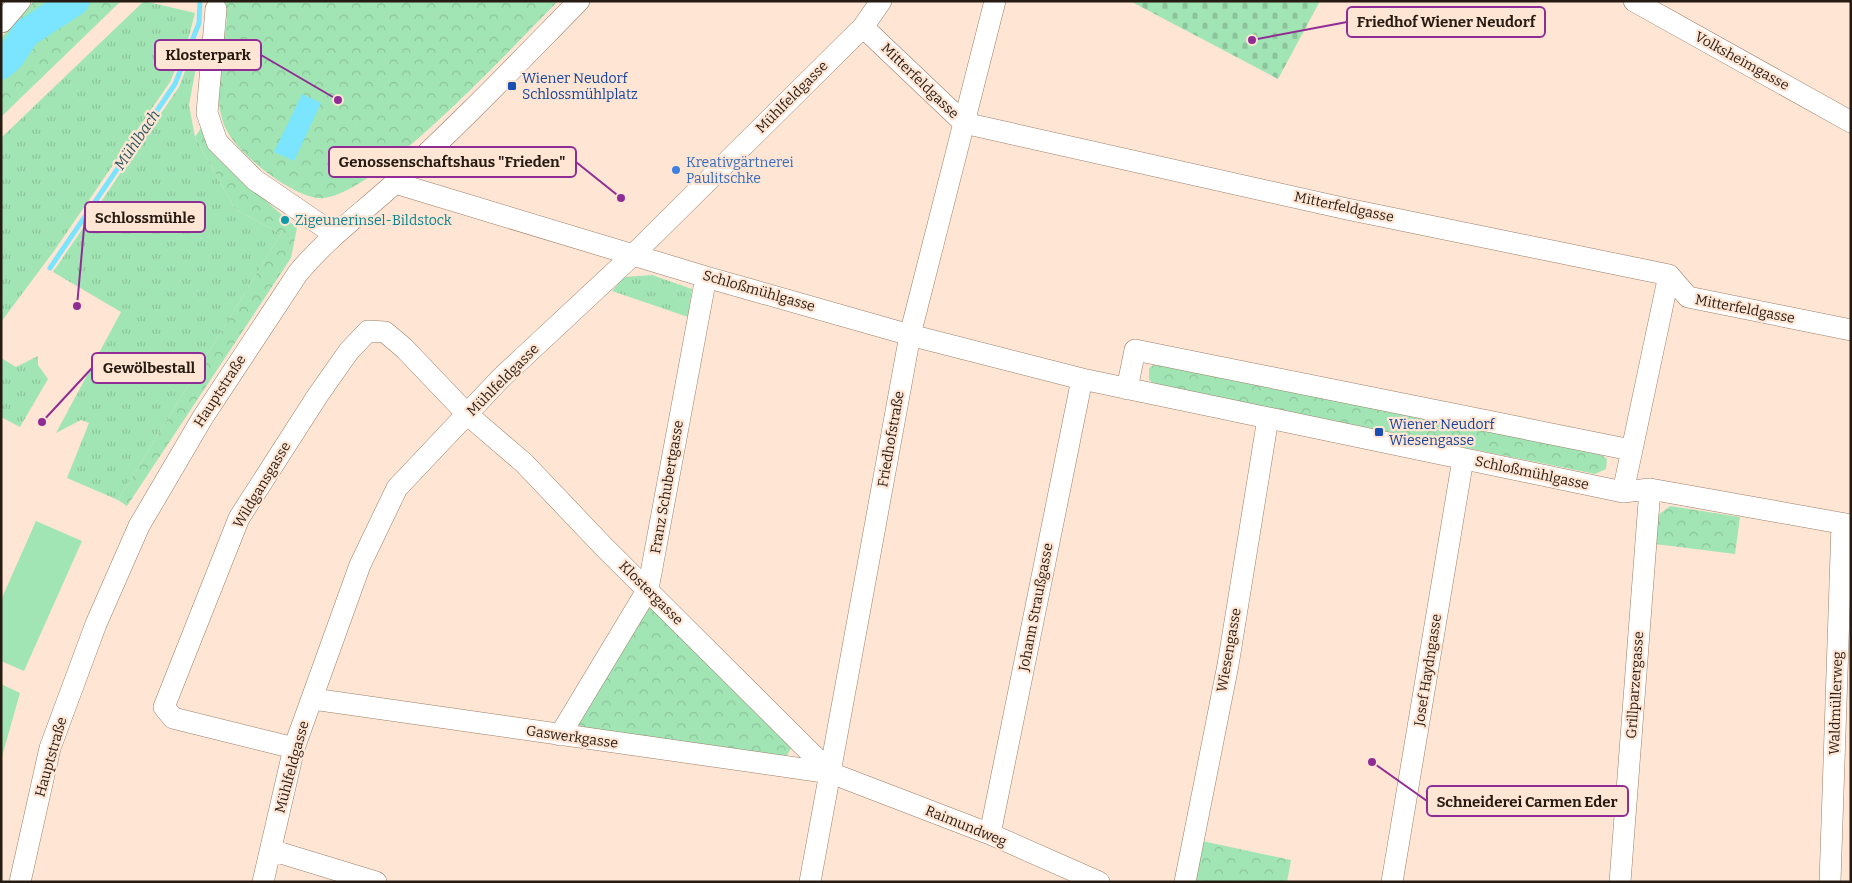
<svg xmlns="http://www.w3.org/2000/svg" width="1852" height="883" viewBox="0 0 1852 883" font-family="Bitter,serif">
	<style>
		.grass { fill: url(#grass-tufts) }
		.forest { fill: url(#forest-crowns) }
		.cemetery { fill: url(#cemetery-stones) }
		.pitch { fill: #a2e5b4 }
		.water { fill: #7be4fe }
		.lines { fill: none; stroke-linecap: round; stroke-linejoin: round }
		.stream { stroke: #7be4fe; stroke-width: 5 }
		.river { stroke: #7be4fe; stroke-width: 29 }
		.minor-casing { stroke: #9a7e68; stroke-width: 22 }
		.minor { stroke: #fff; stroke-width: 21 }
		.transit-dot { fill: #1a4fb4; stroke: #ffe5d3; stroke-width: 2 }
		.shop-dot { fill: #3f7fe0; stroke: #ffe5d3; stroke-width: 2 }
		.culture-dot { fill: #0f9aa8; stroke: #ffe5d3; stroke-width: 2 }
		.labels { text-anchor: middle; dominant-baseline: central; stroke-width: 4.5; stroke-linejoin: round; paint-order: stroke }
		.street-label { font-size: 14px; fill: #261b12; stroke: #ffe5d3 }
		.transit-label { font-size: 14px; fill: #164399; stroke: #ffe5d3; text-anchor: start }
		.shop-label { font-size: 14px; fill: #366cbe; stroke: #ffe5d3; text-anchor: start }
		.culture-label { font-size: 14px; fill: #0d838f; stroke: #ffe5d3; text-anchor: start }
		.water-label { font-size: 15px; font-style: italic; fill: #2d5b66; stroke: #ffe5d3 }
		.leader { fill: none; stroke: #902d95; stroke-width: 2 }
		.callout-dot { fill: #902d95; stroke: #ffe5d3; stroke-width: 2 }
		.callout { fill: #ffe5d3; stroke: #902d95; stroke-width: 2 }
		.callout-label { font-size: 15px; text-anchor: middle; font-weight: bold; fill: #261b12 }
	</style>
	<defs>
		<pattern id="grass-tufts" width="24" height="20" patternUnits="userSpaceOnUse" patternTransform="scale(1.25)"><rect width="24" height="20" fill="#a2e5b4"/><path d="M3 7l-1-3M5 7V3M7 7l1-3M15 17l-1-3M17 17v-4M19 17l1-3" fill="none" stroke="#8bc49a"/></pattern>
		<pattern id="forest-crowns" width="20" height="18" patternUnits="userSpaceOnUse" patternTransform="scale(1.25)"><rect width="20" height="18" fill="#a2e5b4"/><path d="M2 6a3 3 0 1 1 6 0M12 15a3 3 0 1 1 6 0" fill="none" stroke="#8bc49a"/></pattern>
		<pattern id="cemetery-stones" width="16" height="16" patternUnits="userSpaceOnUse" patternTransform="scale(1.25)"><rect width="16" height="16" fill="#a2e5b4"/><path d="M2 7V4a2 2 0 0 1 4 0v3zM10 15v-3a2 2 0 0 1 4 0v3z" fill="#8bc49a"/></pattern>
	</defs>
	<rect width="100%" height="100%" fill="#ffe5d3"/>
	<path class="grass" d="M 144,1 L 195,13 L 188,40 L 170,82 L 54,251 L 1,322 L 1,138 Z
		M 195,45 L 200,46 L 189,105 L 195,137 L 235,209 L 281,234 L 118,500 L 67,478 L 89,423 L 81,420 L 56,433 L 121,312 L 53,272 L 179,87 Z
		M 652,275 L 692,289 L 688,317 L 612,291 L 624,277 Z
		M 38,356 L 38,365 L 48,379 L 20,427 L 1,417 L 1,358 L 16,367 Z"/>
	<path class="forest" d="M 34,1 L 121,1 L 1,117 L 1,38 Z
		M 220,1 L 558,1 C 514,45 380,192 324,198 C 297,201 239,155 227,131 C 212,102 221,68 224,38 C 225,31 228,22 226,15 C 225,10 222,6 220,1 Z
		M 205,122 L 234,173 L 297,228 L 291,258 L 127,506 L 118,500 L 281,234 L 235,209 L 195,137 Z
		M 1158,362 L 1599,453 L 1607,459 L 1606,469 L 1595,474 L 1156,385 L 1149,380 L 1149,368 Z
		M 1670,506 L 1740,517 L 1735,554 L 1655,544 L 1657,516 Z
		M 648,603 L 793,745 L 785,759 L 582,732 L 576,720 Z
		M 1202,841 L 1291,860 L 1287,882 L 1194,882 Z"/>
	<path class="cemetery" d="M 1130,1 L 1320,1 L 1278,79 Z"/>
	<path class="pitch" d="M 36,521 L 82,541 L 24,671 L 1,661 L 1,600 Z
		M 1,684 L 20,693 L 1,760 Z"/>
	<path class="water" d="M 302,94 L 321,103 L 294,161 L 274,152 Z"/>
	<g class="lines">
		<path class="stream" d="M 50,268 L 175,84 L 199,23 L 200,1"/>
		<path class="river" d="M 1,65 L 10,57 L 26,33 L 75,1"/>
		<g class="minor-casing">
			<path id="minor" d="M 1634,1 L 1851,122
				M 216,9 L 207,113 L 217,142 L 255,180 L 334,234
				M 2,22 L 20,1
				M 863,27 L 964,123 L 1347,209 L 1669,275 L 1688,297 L 1851,330
				M 395,183 L 706,277 L 910,335 L 1082,379 L 1623,492 L 1650,489 L 1851,525
				M 1127,389 L 1135,350 L 1631,450
				M 1623,492 L 1669,275
				M 313,699 L 831,773 L 990,834 L 1099,882
				M 560,735 L 648,589 L 706,277
				M 294,748 L 173,718 L 164,707 L 239,518 L 318,395 L 349,351 L 368,331 L 385,332 L 404,348 L 468,415 L 524,463 L 603,546 L 831,773
				M 990,834 L 1082,379
				M 271,850 L 376,882
				M 20,882 L 50,748 L 96,624 L 139,526 L 203,417 L 298,273 C 328,237 361,214 395,183 C 459,125 519,62 579,1
				M 263,882 L 294,748 L 360,565 L 397,488 L 501,378 L 634,254 L 863,27 L 881,1
				M 810,882 L 910,335 L 995,1
				M 1185,882 L 1228,665 L 1268,418
				M 1392,882 L 1463,459
				M 1620,882 L 1650,489
				M 1830,882 L 1842,524"/>
		</g>
		<use href="#minor" class="minor"/>
	</g>
	<g class="transit-dot">
		<rect x="507" y="81" width="10" height="10" rx="2.5"/>
		<rect x="1374" y="427" width="10" height="10" rx="2.5"/>
	</g>
	<circle class="shop-dot" cx="676" cy="170" r="5"/>
	<circle class="culture-dot" cx="285" cy="220" r="5"/>
	<g class="labels">
		<g class="street-label">
			<text transform="translate(1742 61) rotate(29)">Volksheimgasse</text>
			<text transform="translate(920 81) rotate(44)">Mitterfeldgasse</text>
			<text transform="translate(792 97) rotate(-45)">Mühlfeldgasse</text>
			<text transform="translate(1344 207) rotate(12)">Mitterfeldgasse</text>
			<text transform="translate(759 291) rotate(16)">Schloßmühlgasse</text>
			<text transform="translate(1745 309) rotate(11)">Mitterfeldgasse</text>
			<text transform="translate(503 380) rotate(-45)">Mühlfeldgasse</text>
			<text transform="translate(220 391) rotate(-57)">Hauptstraße</text>
			<text transform="translate(891 439) rotate(-80)">Friedhofstraße</text>
			<text transform="translate(1532 473) rotate(12)">Schloßmühlgasse</text>
			<text transform="translate(262 485) rotate(-59)">Wildgansgasse</text>
			<text transform="translate(667 487) rotate(-80)">Franz Schubertgasse</text>
			<text transform="translate(651 593) rotate(45)">Klostergasse</text>
			<text transform="translate(1036 607) rotate(-79)">Johann Straußgasse</text>
			<text transform="translate(1229 650) rotate(-80)">Wiesengasse</text>
			<text transform="translate(1428 670) rotate(-81)">Josef Haydngasse</text>
			<text transform="translate(1635 685) rotate(-86)">Grillparzergasse</text>
			<text transform="translate(1836 703) rotate(-88)">Waldmüllerweg</text>
			<text transform="translate(572 737) rotate(8)">Gaswerkgasse</text>
			<text transform="translate(51 757) rotate(-74)">Hauptstraße</text>
			<text transform="translate(292 767) rotate(-75)">Mühlfeldgasse</text>
			<text transform="translate(966 826) rotate(22)">Raimundweg</text>
		</g>
		<g class="transit-label">
			<text x="522" y="78">Wiener Neudorf<tspan x="522" dy="16">Schlossmühlplatz</tspan></text>
			<text x="1389" y="424">Wiener Neudorf<tspan x="1389" dy="16">Wiesengasse</tspan></text>
		</g>
		<g class="shop-label">
			<text x="686" y="162">Kreativgärtnerei<tspan x="686" dy="16">Paulitschke</tspan></text>
		</g>
		<g class="culture-label">
			<text x="295" y="220">Zigeunerinsel-Bildstock</text>
		</g>
		<g class="water-label">
			<text transform="translate(137 140) rotate(-56)">Mühlbach</text>
		</g>
	</g>
	<path class="leader" d="M1252 40L1347 22M338 100L261 55M621 198L576 162M77 306L85 217M42 422L92 368M1372 762L1427 801"/>
	<g class="callout-dot">
		<circle cx="1252" cy="40" r="5"/>
		<circle cx="338" cy="100" r="5"/>
		<circle cx="621" cy="198" r="5"/>
		<circle cx="77" cy="306" r="5"/>
		<circle cx="42" cy="422" r="5"/>
		<circle cx="1372" cy="762" r="5"/>
	</g>
	<g class="callout">
		<rect x="1347" y="7" width="198" height="30" rx="5"/>
		<rect x="155" y="40" width="106" height="30" rx="5"/>
		<rect x="329" y="147" width="247" height="30" rx="5"/>
		<rect x="85" y="202" width="120" height="30" rx="5"/>
		<rect x="92" y="353" width="113" height="30" rx="5"/>
		<rect x="1427" y="786" width="201" height="30" rx="5"/>
	</g>
	<g class="callout-label">
		<text x="1446" y="27">Friedhof Wiener Neudorf</text>
		<text x="208" y="60">Klosterpark</text>
		<text x="452" y="167">Genossenschaftshaus "Frieden"</text>
		<text x="145" y="223">Schlossmühle</text>
		<text x="149" y="373">Gewölbestall</text>
		<text x="1527" y="807">Schneiderei Carmen Eder</text>
	</g>
	<rect width="1852" height="883" fill="none" stroke="#261b12" stroke-width="5"/>
</svg>
